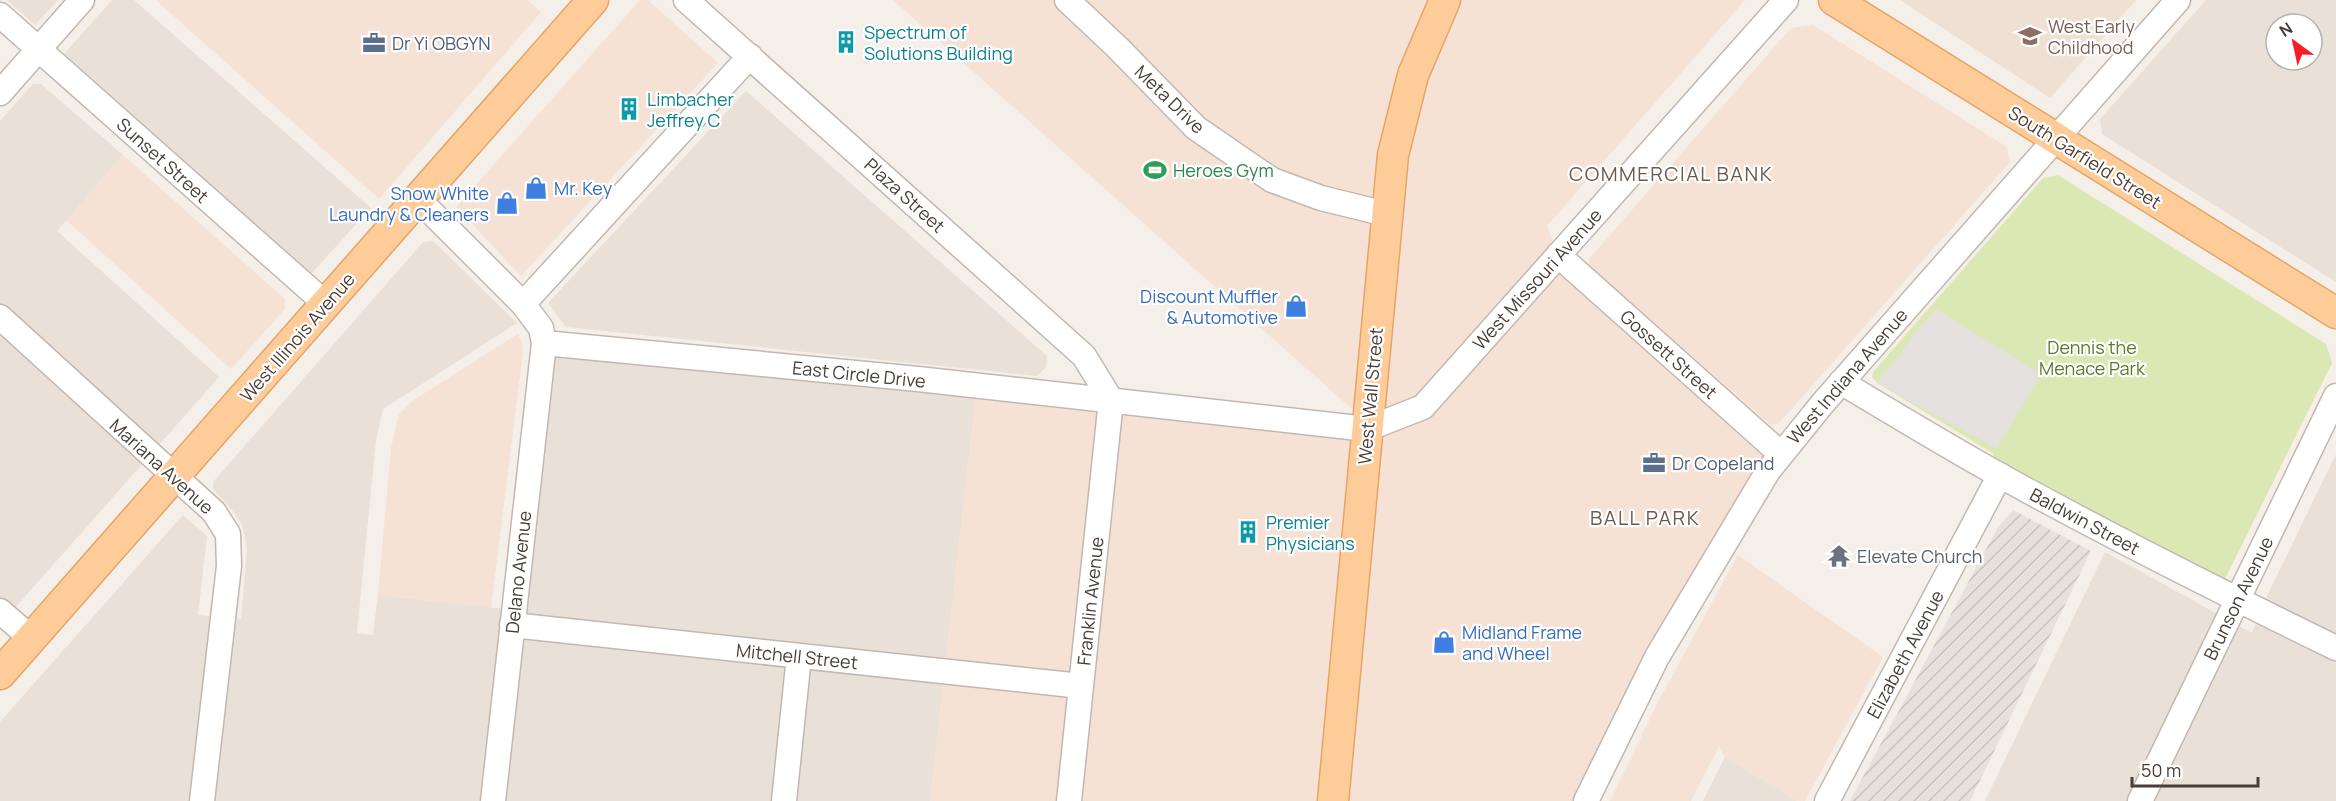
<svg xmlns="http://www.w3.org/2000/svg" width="2336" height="801" viewBox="0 0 2336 801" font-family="Manrope,sans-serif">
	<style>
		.residential { fill: #e9e0d7; fill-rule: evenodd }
		.commercial { fill: #f6e1d5 }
		.industrial { fill: url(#industrial-furrows) }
		.education { fill: #eee1d3 }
		.park { fill: #dbe8b3 }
		.parking { fill: #e3e0de }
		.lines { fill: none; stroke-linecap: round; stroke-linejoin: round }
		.minor-casing { stroke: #c3b8af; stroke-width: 27 }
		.major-casing { stroke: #e4a568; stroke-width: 33 }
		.minor { stroke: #fff; stroke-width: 24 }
		.major { stroke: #fecc99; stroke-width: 30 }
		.labels { text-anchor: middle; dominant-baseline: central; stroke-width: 4.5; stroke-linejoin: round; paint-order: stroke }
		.education-label { font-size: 18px; fill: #785e54; stroke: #fff; text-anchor: start }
		.culture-label { font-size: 18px; fill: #0d838f; stroke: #fff; text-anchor: start }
		.service-label { font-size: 18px; fill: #4e5e75; stroke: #fff; text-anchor: start }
		.street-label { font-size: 18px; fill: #493e37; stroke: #fff }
		.leisure-label { font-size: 18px; fill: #27864d; stroke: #fff; text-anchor: start }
		.shop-label { font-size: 18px; fill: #366cbe; stroke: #fff; text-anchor: start }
		.park-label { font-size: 18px; fill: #597b2a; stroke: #fff }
		.worship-label { font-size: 18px; fill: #5b616d; stroke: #fff; text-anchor: start }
		.neighbourhood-label { font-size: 20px; letter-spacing: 1.5px; fill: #6b5a4f; stroke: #fff }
	</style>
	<defs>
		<pattern id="industrial-furrows" width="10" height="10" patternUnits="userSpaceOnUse" patternTransform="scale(1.5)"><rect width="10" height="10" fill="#e7e1de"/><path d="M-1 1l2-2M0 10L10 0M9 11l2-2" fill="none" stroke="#c8c2bf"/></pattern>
	</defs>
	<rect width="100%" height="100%" fill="#f5efe9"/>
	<path class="residential" d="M 7,0 L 58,0 L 35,25 Z
		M 112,0 L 134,0 L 371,208 L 311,274 L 64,54 Z
		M 2206,0 L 2336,0 L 2336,282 L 2102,134 L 2100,119 ZM 2276,24 L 2312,24 L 2312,60 L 2276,60 Z
		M 33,84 L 41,84 L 123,155 L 57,231 L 219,377 L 0,625 L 0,121 Z
		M 746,91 L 1047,356 L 1046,367 L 1037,376 L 566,327 L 548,303 Z
		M 433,241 L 517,323 L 383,409 L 376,440 L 357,633 L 373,635 L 378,595 L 515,610 L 544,338 L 977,384 L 930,801 L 0,801 L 0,722 L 183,515 L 207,536 L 198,615 L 241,619 L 247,548 L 242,525 L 232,510 L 213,489 L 213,482 L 423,242 Z
		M 2336,454 L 2336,801 L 1985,801 L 2105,552 L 2252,633 L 2267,596 Z
		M 1725,757 L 1798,801 L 1703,801 Z"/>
	<path class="commercial" d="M 156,0 L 527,0 L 541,12 L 379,199 Z
		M 640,0 L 648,0 L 718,63 L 521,276 L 456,207 Z
		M 893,0 L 1745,0 L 1547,226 L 1558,255 L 1779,451 L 1586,801 L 930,801 L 977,384 L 1370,425 Z
		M 1813,25 L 2007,147 L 2010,162 L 1779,423 L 1771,425 L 1589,266 L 1589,259 L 1791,28 Z
		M 123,155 L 285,299 L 285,309 L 231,369 L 66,220 Z
		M 518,334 L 522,342 L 523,352 L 491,608 L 378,595 L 391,448 L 399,414 L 412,401 Z
		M 1738,555 L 1883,657 L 1805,801 L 1798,801 L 1725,757 L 1719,746 L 1691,801 L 1610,801 L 1659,700 Z"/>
	<path class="industrial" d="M 2013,510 L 2091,551 L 1970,801 L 1850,801 L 1998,527 Z"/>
	<path class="education" d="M 1900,0 L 2136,0 L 2050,98 Z"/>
	<path class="park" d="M 2058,175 L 2326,344 L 2332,363 L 2224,581 L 2106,522 L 1993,456 L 1994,454 L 1877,383 L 1872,377 L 1873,372 L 2043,178 Z"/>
	<path class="parking" d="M 1936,309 L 2041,374 L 1997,449 L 1877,383 L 1885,371 L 1898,358 L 1914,333 Z"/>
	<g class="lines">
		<g class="minor-casing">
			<path id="minor" d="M 686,0 L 1084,356 L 1111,400 L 1069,801
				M 1067,0 L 1118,48 L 1196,128 L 1272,180 L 1321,198 L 1386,214
				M 0,15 L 326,304
				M 0,93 L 82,0
				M 418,199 L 523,304 L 541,328 L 544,343 L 918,379 L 1367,429 L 1423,407 L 1786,0
				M 1558,255 L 1781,454
				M 523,304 L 750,56
				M 0,317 L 214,512 L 228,534 L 229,566 L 202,801
				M 1841,382 C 1894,414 1947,446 2001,476 C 2111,537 2223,593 2336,648
				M 0,611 L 31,638
				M 512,625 L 1081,686
				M 493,801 L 544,343
				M 784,801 L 799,656
				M 1586,801 L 1657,657 L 1768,471 L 1823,403 L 2178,0
				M 1827,801 L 2000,475
				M 2140,801 L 2336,396"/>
		</g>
		<g class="major-casing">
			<path id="major" d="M 1834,0 L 2336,313
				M 0,674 L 593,0
				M 1333,801 L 1393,155 L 1413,75 L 1445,0"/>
		</g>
		<use href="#minor" class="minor"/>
		<use href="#major" class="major"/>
	</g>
	<defs>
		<g id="school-bare" transform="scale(1.8)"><path d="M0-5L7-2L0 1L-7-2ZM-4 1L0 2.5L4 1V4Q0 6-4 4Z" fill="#8d6e63" stroke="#fff" stroke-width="2.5" paint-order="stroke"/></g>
		<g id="building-bare" transform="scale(1.8)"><path d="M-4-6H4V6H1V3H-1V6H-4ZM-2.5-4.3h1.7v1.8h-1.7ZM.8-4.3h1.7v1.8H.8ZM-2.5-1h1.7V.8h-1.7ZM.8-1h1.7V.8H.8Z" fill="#0f9aa8" stroke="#fff" stroke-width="2.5" paint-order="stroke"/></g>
		<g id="office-bare" transform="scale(1.8)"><path d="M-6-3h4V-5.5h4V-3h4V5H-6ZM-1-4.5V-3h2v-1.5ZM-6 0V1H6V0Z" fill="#5c6f8a" stroke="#fff" stroke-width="2.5" paint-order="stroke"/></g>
		<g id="stadium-bare" transform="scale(1.8)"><path d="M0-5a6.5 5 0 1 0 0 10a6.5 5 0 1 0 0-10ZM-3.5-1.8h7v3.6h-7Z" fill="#2e9e5b" stroke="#fff" stroke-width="2.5" paint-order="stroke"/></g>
		<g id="shop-bare" transform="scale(1.8)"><path d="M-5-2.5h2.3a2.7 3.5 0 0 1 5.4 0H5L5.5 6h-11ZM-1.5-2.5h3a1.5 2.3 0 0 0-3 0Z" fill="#3f7fe0" stroke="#fff" stroke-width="2.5" paint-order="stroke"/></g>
		<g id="temple-bare" transform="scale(1.8)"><path d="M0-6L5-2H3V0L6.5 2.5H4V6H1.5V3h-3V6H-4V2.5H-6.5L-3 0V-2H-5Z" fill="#6b7280" stroke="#fff" stroke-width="2.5" paint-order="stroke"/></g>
	</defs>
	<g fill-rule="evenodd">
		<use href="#school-bare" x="2030" y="36"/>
		<use href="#building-bare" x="846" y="42"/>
		<use href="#office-bare" x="374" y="43"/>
		<use href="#building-bare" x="629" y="109"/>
		<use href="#stadium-bare" x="1155" y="170"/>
		<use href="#shop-bare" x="536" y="188"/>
		<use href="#shop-bare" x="507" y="203"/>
		<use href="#shop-bare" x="1296" y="306"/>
		<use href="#office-bare" x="1654" y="463"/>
		<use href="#building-bare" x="1248" y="532"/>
		<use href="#temple-bare" x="1839" y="556"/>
		<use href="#shop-bare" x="1444" y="642"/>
	</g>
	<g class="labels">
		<g class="education-label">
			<text x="2048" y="26">West Early<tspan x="2048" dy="21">Childhood</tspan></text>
		</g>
		<g class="culture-label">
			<text x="864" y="32">Spectrum of<tspan x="864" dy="21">Solutions Building</tspan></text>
			<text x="647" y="99">Limbacher<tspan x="647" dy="21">Jeffrey C</tspan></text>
			<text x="1266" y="522">Premier<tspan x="1266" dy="21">Physicians</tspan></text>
		</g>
		<g class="service-label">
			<text x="392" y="43">Dr Yi OBGYN</text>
			<text x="1672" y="463">Dr Copeland</text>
		</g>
		<g class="street-label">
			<text transform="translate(1170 99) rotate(44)">Meta Drive</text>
			<text transform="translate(2085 157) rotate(32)">South Garfield Street</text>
			<text transform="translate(163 160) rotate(42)">Sunset Street</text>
			<text transform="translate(905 195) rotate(42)">Plaza Street</text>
			<text transform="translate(1537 279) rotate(-48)">West Missouri Avenue</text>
			<text transform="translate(297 337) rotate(-49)">West Illinois Avenue</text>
			<text transform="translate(1669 354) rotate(42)">Gossett Street</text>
			<text transform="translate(859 374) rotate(6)">East Circle Drive</text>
			<text transform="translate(1847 376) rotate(-49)">West Indiana Avenue</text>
			<text transform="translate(1370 396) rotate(-85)">West Wall Street</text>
			<text transform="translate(162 466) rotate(42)">Mariana Avenue</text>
			<text transform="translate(2085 521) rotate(28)">Baldwin Street</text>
			<text transform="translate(518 572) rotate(-84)">Delano Avenue</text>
			<text transform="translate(2238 598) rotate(-64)">Brunson Avenue</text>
			<text transform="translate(1090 601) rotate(-84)">Franklin Avenue</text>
			<text transform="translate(1905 654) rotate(-62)">Elizabeth Avenue</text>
			<text transform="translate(797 656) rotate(6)">Mitchell Street</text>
		</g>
		<g class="leisure-label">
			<text x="1173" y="170">Heroes Gym</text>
		</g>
		<g class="shop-label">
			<text x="554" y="188">Mr. Key</text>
			<text x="489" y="193" text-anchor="end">Snow White<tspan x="489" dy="21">Laundry &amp; Cleaners</tspan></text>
			<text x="1278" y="296" text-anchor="end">Discount Muffler<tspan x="1278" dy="21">&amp; Automotive</tspan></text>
			<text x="1462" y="632">Midland Frame<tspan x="1462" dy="21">and Wheel</tspan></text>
		</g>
		<g class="park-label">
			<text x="2092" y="347">Dennis the<tspan x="2092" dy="21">Menace Park</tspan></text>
		</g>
		<g class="worship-label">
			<text x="1857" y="556">Elevate Church</text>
		</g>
		<g class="neighbourhood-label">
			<text x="1671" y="173">COMMERCIAL BANK</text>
			<text x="1645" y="517">BALL PARK</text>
		</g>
	</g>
	<g transform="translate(2294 42) rotate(327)"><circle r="28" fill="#ffffff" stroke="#b6b2af" stroke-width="1.5"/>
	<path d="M0-4.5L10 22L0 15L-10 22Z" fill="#f91c28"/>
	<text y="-9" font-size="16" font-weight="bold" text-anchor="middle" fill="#493e37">N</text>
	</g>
	<path d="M2132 777v9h126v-9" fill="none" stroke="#493e37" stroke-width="3"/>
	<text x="2141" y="777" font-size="18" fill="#493e37" stroke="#ffffff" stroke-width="4.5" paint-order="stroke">50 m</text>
</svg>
